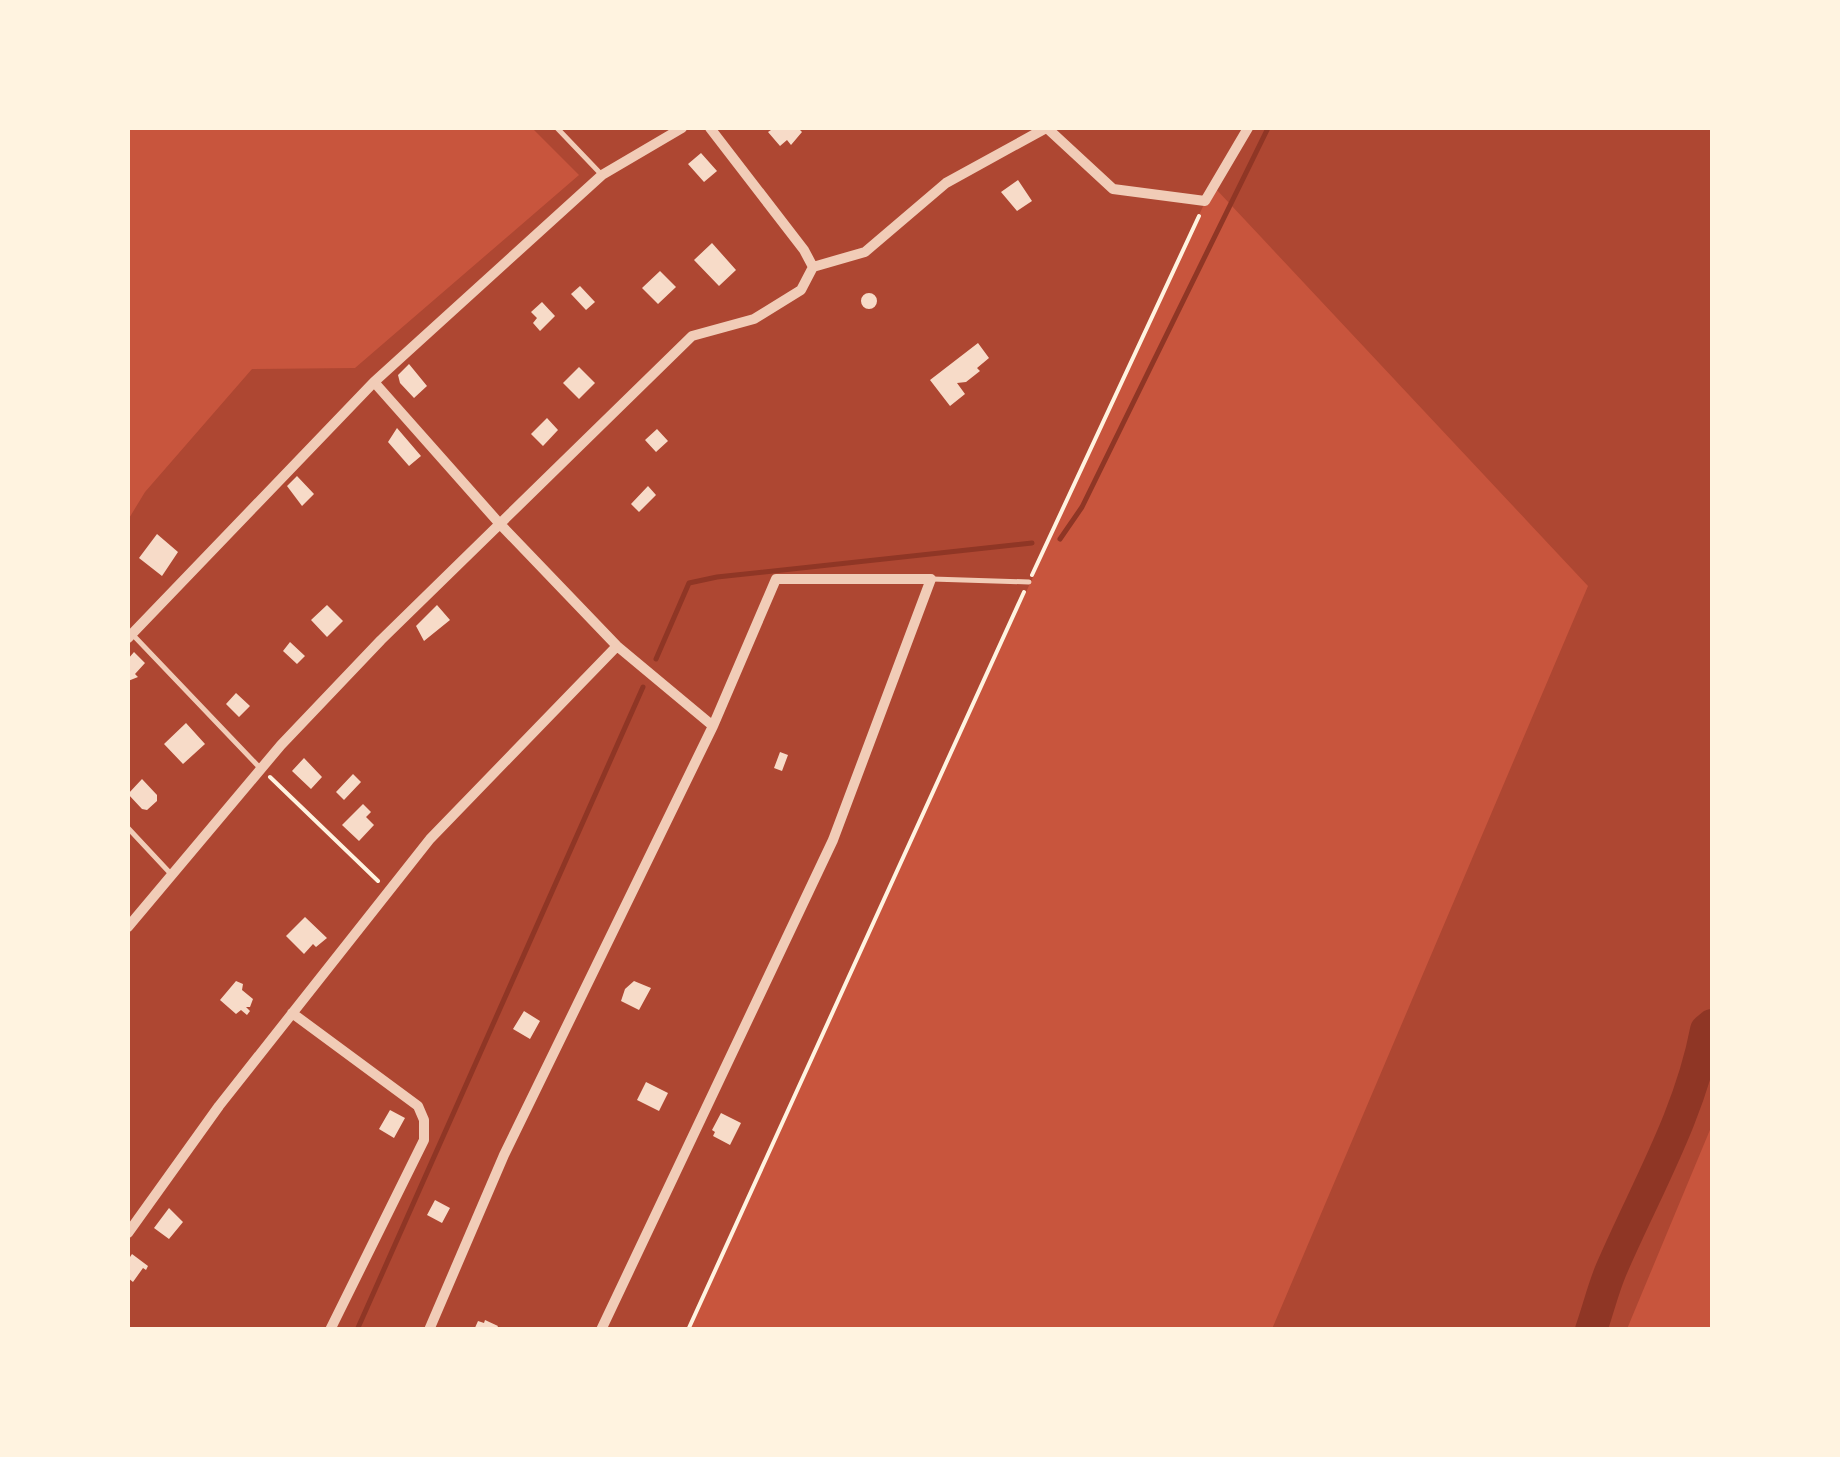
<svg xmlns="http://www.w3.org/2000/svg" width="1840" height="1457" viewBox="0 0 1840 1457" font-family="Roboto,sans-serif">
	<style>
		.green { fill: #ae4732 }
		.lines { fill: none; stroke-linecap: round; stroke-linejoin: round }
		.stream { stroke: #8f3625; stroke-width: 5 }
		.river { stroke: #8f3625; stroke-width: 32 }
		.building { fill: #f7dbc8 }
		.path { stroke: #fff3e0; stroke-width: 4 }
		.service { stroke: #f1ccb7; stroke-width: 5 }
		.minor { stroke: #f1ccb7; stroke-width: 10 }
	</style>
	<rect width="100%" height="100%" fill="#c8553d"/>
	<path class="green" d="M 532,128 L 1712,128 L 1712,1125 L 1627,1329 L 1272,1329 L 1588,586 L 1215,188 L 1205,202 L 688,1329 L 128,1329 L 128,520 L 145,492 L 252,369 L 355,368 L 579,175 Z"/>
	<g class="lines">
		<path class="stream" d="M 1060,539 L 1082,507 L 1268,128
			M 656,659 L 689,583 L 717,577 L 1032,543
			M 357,1330 L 643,687"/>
		<path class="river" d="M 1591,1330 C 1598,1310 1603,1289 1611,1270 C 1645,1191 1690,1115 1706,1030 L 1712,1025"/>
	</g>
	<path class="building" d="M 774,128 L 798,128 L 802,132 L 791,145 L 787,140 L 780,146 L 768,132 Z
		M 701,153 L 717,171 L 704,182 L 688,164 Z
		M 1018,180 L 1032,201 L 1017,211 L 1001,192 Z
		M 712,243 L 736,270 L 719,286 L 694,260 Z
		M 660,271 L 676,287 L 658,304 L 642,288 Z
		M 580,286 L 595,302 L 586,310 L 571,294 Z
		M861 301a8 8 0 1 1 16 0a8 8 0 1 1-16 0Z
		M 542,302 L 555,316 L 540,331 L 533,323 L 537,318 L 531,312 Z
		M 978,343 L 989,358 L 977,368 L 980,371 L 966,382 L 957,383 L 965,394 L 950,406 L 930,380 Z
		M 409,364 L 427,386 L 414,398 L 400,383 L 398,375 Z
		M 579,367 L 595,383 L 579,399 L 563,383 Z
		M 547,418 L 558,430 L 543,446 L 531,434 Z
		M 397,428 L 421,456 L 409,466 L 388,442 Z
		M 657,429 L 668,441 L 656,452 L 645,440 Z
		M 297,476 L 314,494 L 302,506 L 287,486 Z
		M 648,486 L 656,495 L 639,512 L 631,504 Z
		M 157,534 L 178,552 L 162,576 L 139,558 Z
		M 327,605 L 343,621 L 327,637 L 311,620 Z
		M 437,605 L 450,620 L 424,641 L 416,626 Z
		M 290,642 L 305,656 L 297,664 L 283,651 Z
		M 134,652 L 145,663 L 135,674 L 138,677 L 128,681 L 128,659 Z
		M 236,693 L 250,706 L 239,717 L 226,704 Z
		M 186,723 L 205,744 L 183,764 L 164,744 Z
		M 780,752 L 788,755 L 782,771 L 774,768 Z
		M 304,758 L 322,777 L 311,789 L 292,771 Z
		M 353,774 L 361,782 L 344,800 L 336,792 Z
		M 142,779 L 157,795 L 157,801 L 147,810 L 142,809 L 128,794 Z
		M 363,804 L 371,812 L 366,817 L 374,825 L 359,841 L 342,825 Z
		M 305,917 L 327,938 L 316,947 L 313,944 L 304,954 L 286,936 Z
		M 236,981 L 243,984 L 242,990 L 253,999 L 250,1007 L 246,1007 L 250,1011 L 247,1015 L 241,1010 L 236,1014 L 220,1000 Z
		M 634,981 L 651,988 L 639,1010 L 621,1001 L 625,989 Z
		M 524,1011 L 540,1021 L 530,1039 L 513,1029 Z
		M 646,1082 L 668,1093 L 659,1111 L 637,1100 Z
		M 390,1110 L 405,1118 L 394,1138 L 379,1129 Z
		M 721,1113 L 741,1123 L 730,1145 L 713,1136 L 715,1132 L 712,1130 Z
		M 435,1200 L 450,1208 L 442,1223 L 427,1215 Z
		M 169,1208 L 183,1222 L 169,1239 L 154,1228 Z
		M 132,1254 L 148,1266 L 146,1270 L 143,1268 L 133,1282 L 128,1278 L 128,1260 Z
		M 485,1320 L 498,1326 L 496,1330 L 474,1330 L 478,1321 L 484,1323 Z"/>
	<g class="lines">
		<path class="path" d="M 1032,575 L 1199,216
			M 270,777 L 378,881
			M 688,1330 L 1024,592"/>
		<path class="service" d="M 557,128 L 600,173
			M 932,579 L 1029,582
			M 134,636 L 261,769
			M 128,828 L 170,873"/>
		<path class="minor" d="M 1047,128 L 1113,189 L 1205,201 L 1248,128
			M 813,267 L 865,252 L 946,183 L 1046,128
			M 374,382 L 499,523 L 617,646 L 713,726
			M 128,638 L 374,382 L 602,175 L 682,128
			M 128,927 L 281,745 L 381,640 L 692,336 L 754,319 L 801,290 L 813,267 L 804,250 L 710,128
			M 292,1013 L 418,1106 L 424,1120 L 424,1140 L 330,1330
			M 128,1233 L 219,1106 L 430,839 L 617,646
			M 429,1330 L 504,1155 L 713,726 L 776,579 L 931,579 L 833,840 L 601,1330"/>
	</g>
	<rect width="1840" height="1457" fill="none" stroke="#fff3e0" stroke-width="260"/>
</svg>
